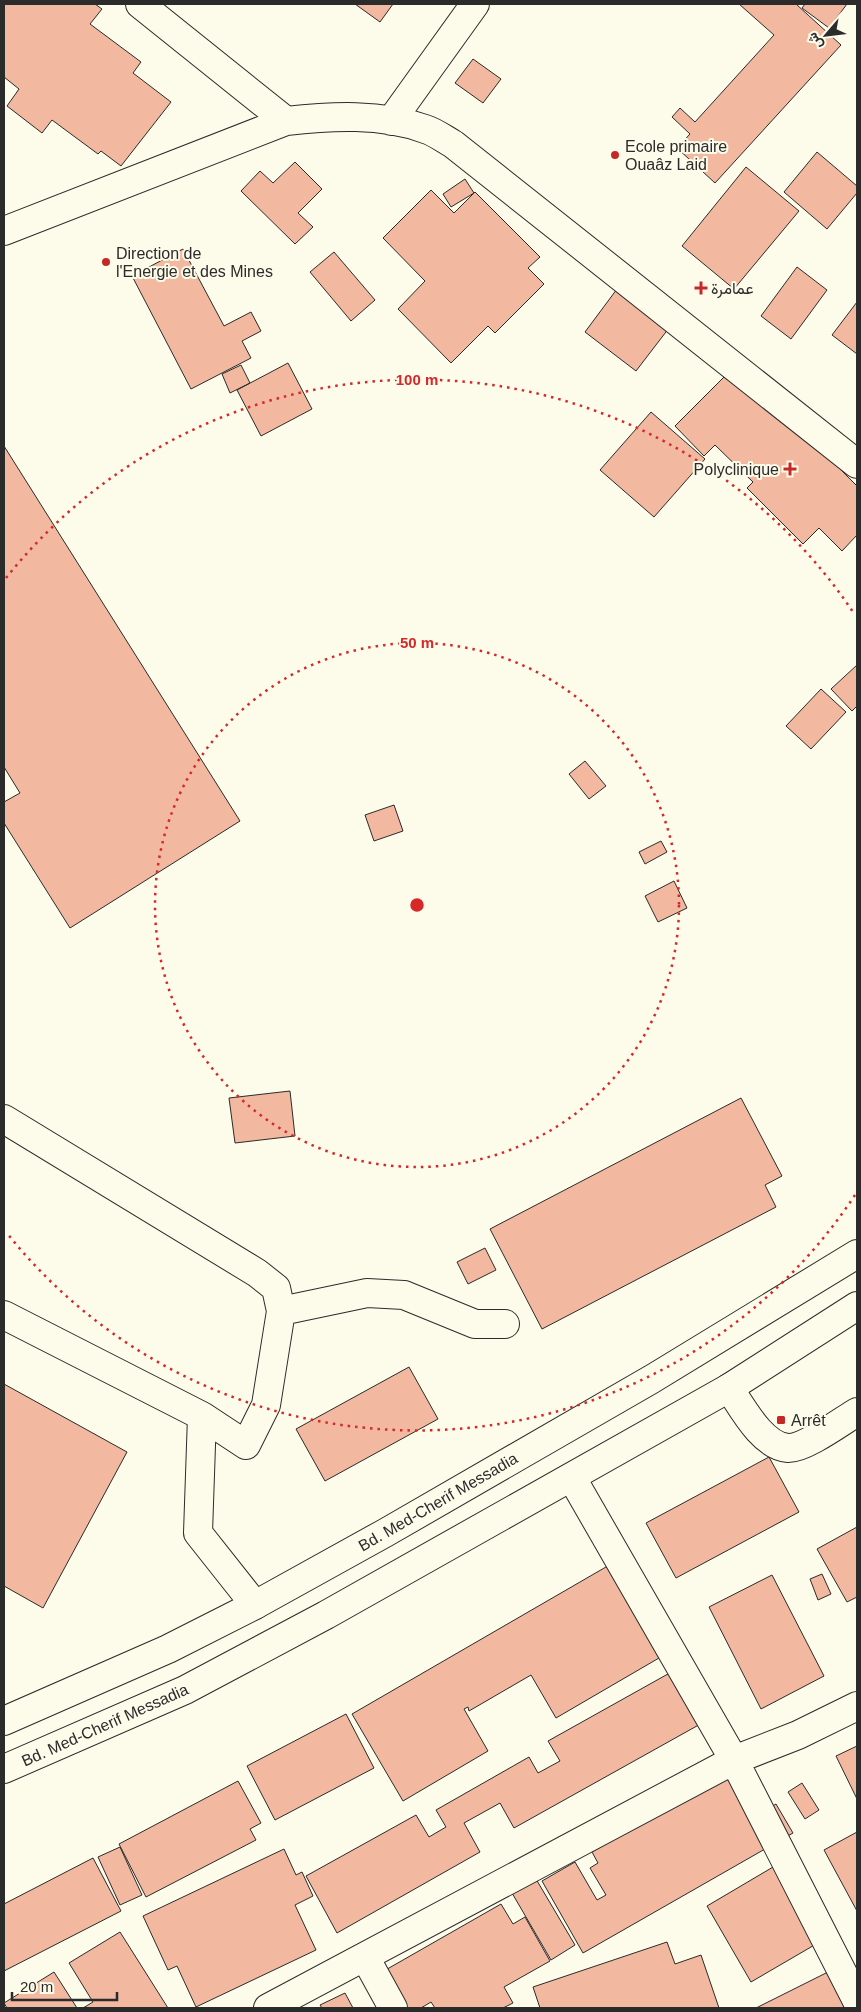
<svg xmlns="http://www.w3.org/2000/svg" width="861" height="2012" viewBox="0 0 861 2012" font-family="Arial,Vazirmatn,sans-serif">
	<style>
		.building { fill: #f2b8a0; stroke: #2b2b2b }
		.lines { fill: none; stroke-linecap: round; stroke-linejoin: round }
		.minor-casing { stroke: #2b2b2b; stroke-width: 30 }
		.highway-casing { stroke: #2b2b2b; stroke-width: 30 }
		.minor { stroke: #fdfbea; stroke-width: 28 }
		.highway { stroke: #fdfbea; stroke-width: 28 }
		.ring { fill: none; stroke: #d62828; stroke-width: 2.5; stroke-dasharray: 2.5 5 }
		.poi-dot { fill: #c62828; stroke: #fdfbea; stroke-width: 2 }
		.labels { text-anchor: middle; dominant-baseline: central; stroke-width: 4; stroke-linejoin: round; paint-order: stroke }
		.poi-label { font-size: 16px; fill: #2b2b2b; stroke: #fdfbea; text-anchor: start }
		.street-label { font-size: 16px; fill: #2b2b2b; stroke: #fdfbea }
		.centre { fill: #d62828; stroke: #fdfbea; stroke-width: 2.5 }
		.ring-label { font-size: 15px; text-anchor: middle; font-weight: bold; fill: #d62828; stroke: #fdfbea; stroke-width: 4; stroke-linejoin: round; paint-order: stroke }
	</style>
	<rect width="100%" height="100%" fill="#fdfbea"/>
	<path class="building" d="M 4,4 L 95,4 L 102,9 L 90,24 L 141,62 L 133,73 L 171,102 L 121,166 L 101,151 L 98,154 L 52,120 L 42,133 L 7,106 L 19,89 L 4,77 Z
		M 355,4 L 393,4 L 380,22 Z
		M 739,4 L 796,4 L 841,45 L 715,183 L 677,148 L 690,134 L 672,117 L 680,108 L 695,122 L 774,35 Z
		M 805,4 L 847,4 L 829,28 L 802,8 Z
		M 473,59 L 501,79 L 483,103 L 455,83 Z
		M 817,152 L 857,186 L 857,193 L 827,229 L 784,192 Z
		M 295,162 L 322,189 L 298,213 L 313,227 L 295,244 L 241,191 L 260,171 L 273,183 Z
		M 746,167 L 799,211 L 734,289 L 682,246 Z
		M 465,179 L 474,193 L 451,207 L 443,194 Z
		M 431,190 L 454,213 L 475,192 L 540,257 L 528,268 L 544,284 L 495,333 L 488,326 L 451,363 L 398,309 L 425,281 L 383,238 Z
		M 183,249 L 224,326 L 251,312 L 261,331 L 242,341 L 251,358 L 191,389 L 132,276 Z
		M 334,252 L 375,300 L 351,321 L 310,272 Z
		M 797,267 L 827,290 L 791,339 L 761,316 Z
		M 617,289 L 669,328 L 636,371 L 585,332 Z
		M 857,302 L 857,354 L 832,335 Z
		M 740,361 L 809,438 L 857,486 L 857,535 L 842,551 L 819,528 L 803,544 L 747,488 L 753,482 L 715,445 L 704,456 L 675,426 Z
		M 288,363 L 312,409 L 261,436 L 237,390 Z
		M 241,365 L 250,383 L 230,393 L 222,374 Z
		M 651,412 L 705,459 L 654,517 L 600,470 Z
		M 4,446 L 240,821 L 70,928 L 4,823 L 4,802 L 20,793 L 4,767 Z
		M 857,665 L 857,706 L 852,711 L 831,689 Z
		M 821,689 L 846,712 L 811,749 L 786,726 Z
		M 585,761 L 606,786 L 589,799 L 569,774 Z
		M 394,805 L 403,831 L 374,841 L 365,815 Z
		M 661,841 L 667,852 L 645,864 L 639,852 Z
		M 674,881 L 687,908 L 658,922 L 645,896 Z
		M 290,1091 L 295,1136 L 235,1143 L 229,1098 Z
		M 741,1098 L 782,1176 L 765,1185 L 776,1207 L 542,1329 L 490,1229 Z
		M 485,1248 L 496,1270 L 468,1284 L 457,1262 Z
		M 409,1367 L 438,1419 L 325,1481 L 296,1429 Z
		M 4,1384 L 127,1452 L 43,1608 L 4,1586 Z
		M 769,1457 L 799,1512 L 676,1578 L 646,1523 Z
		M 857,1527 L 857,1597 L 847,1602 L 817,1549 Z
		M 618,1560 L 671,1651 L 556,1718 L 531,1675 L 469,1711 L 468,1707 L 464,1709 L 488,1751 L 403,1801 L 352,1714 Z
		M 822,1574 L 831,1594 L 818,1600 L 810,1579 Z
		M 772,1575 L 824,1676 L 761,1709 L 709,1607 Z
		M 675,1670 L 704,1722 L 514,1828 L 500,1803 L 464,1823 L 480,1852 L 337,1933 L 306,1876 L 416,1815 L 429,1837 L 446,1827 L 436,1810 L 529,1757 L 538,1773 L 560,1761 L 548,1741 Z
		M 346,1714 L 374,1768 L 275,1820 L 247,1766 Z
		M 857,1746 L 857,1799 L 836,1756 Z
		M 743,1766 L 767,1809 L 776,1804 L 793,1833 L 583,1953 L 542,1881 L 575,1862 L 597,1900 L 606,1895 L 590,1868 L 598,1863 L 592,1852 Z
		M 238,1781 L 261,1823 L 250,1829 L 256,1840 L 146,1897 L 119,1844 Z
		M 802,1783 L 819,1810 L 805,1819 L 788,1792 Z
		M 857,1832 L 857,1911 L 824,1850 Z
		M 120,1847 L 142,1895 L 120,1905 L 98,1857 Z
		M 284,1849 L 296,1875 L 302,1872 L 313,1896 L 295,1905 L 316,1950 L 196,2007 L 177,1966 L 168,1970 L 143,1916 Z
		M 790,1857 L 835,1933 L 751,1982 L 707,1906 Z
		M 93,1858 L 121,1911 L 4,1971 L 4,1904 Z
		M 536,1879 L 575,1945 L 551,1960 L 512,1893 Z
		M 501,1904 L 513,1924 L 525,1917 L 550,1961 L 504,1987 L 513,2003 L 503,2008 L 435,2008 L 431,2002 L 421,2008 L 403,2008 L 382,1972 Z
		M 120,1932 L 168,2008 L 83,2008 L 93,2002 L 69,1963 Z
		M 667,1942 L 675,1964 L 701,1955 L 719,2008 L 540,2008 L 533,1987 Z
		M 54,1972 L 77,2008 L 7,2008 L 4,2003 Z
		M 828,1972 L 846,2008 L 756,2008 Z
		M 345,1993 L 353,2008 L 322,2008 L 320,2005 Z"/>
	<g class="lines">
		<g class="minor-casing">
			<path id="minor" d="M 140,4 L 286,121
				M 391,121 L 475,4
				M 4,231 L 286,121 C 331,116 381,113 425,129 C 435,132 444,139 453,144 L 857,464
				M 4,1119 L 257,1273 L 276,1288 L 281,1311 L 266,1405 L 246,1445 L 202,1416 L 198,1533 L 255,1605
				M 281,1311 L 367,1293 L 404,1295 L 475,1324 L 505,1324
				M 4,1315 L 202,1416
				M 729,1388 C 742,1407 762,1446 788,1448 C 804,1449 842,1421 857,1412
				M 572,1478 L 734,1760 L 857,2001
				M 365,1957 L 393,2008
				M 268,2008 L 734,1760 L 798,1735 L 857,1706"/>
		</g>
		<g class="highway-casing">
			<path id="highway" d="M 4,1721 L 168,1649 L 255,1605 L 385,1533 L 652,1379 L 857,1254
				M 4,1769 L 185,1690 L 326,1615 L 729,1388 L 857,1306"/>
		</g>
		<use href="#minor" class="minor"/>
		<use href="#highway" class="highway"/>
	</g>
	<g class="ring">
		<circle cx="417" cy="905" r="262"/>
		<path d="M855 1195A525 525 0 0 1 6 1232M6 578A525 525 0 0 1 855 615"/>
	</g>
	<g class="poi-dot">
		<circle cx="615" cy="155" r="5"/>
		<circle cx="106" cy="262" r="5"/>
		<path d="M698.5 280.5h5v5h5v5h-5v5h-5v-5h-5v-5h5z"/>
		<path d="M787.5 461.5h5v5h5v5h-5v5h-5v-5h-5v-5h5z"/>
		<rect x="776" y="1415" width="10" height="10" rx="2.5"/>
	</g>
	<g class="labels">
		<g class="poi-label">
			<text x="625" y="146">Ecole primaire<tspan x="625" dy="18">Ouaâz Laid</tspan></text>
			<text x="116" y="253">Direction de<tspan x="116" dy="18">l'Energie et des Mines</tspan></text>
			<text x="711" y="288">عمامرة</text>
			<text x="779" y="469" text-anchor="end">Polyclinique</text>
			<text x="791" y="1420">Arrêt</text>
		</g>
		<g class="street-label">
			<text transform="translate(438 1502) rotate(-30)">Bd. Med-Cherif Messadia</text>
			<text transform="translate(105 1725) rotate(-24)">Bd. Med-Cherif Messadia</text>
		</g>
	</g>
	<circle cx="417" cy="905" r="8" class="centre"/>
	<g class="ring-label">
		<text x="417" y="385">100 m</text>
		<text x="417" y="648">50 m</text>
	</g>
	<rect width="861" height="2012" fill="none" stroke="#2b2b2b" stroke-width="10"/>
	<g transform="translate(826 35) rotate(242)" stroke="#fdfbea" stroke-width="4" paint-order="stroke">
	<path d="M0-4L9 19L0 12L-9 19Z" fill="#2b2b2b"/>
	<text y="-8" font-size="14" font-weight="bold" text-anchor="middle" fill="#2b2b2b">ش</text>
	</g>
	<path d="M12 1992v8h105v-8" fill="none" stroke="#2b2b2b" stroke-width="2.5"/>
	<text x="20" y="1992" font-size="15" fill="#2b2b2b" stroke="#fdfbea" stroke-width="4" paint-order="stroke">20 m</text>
</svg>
